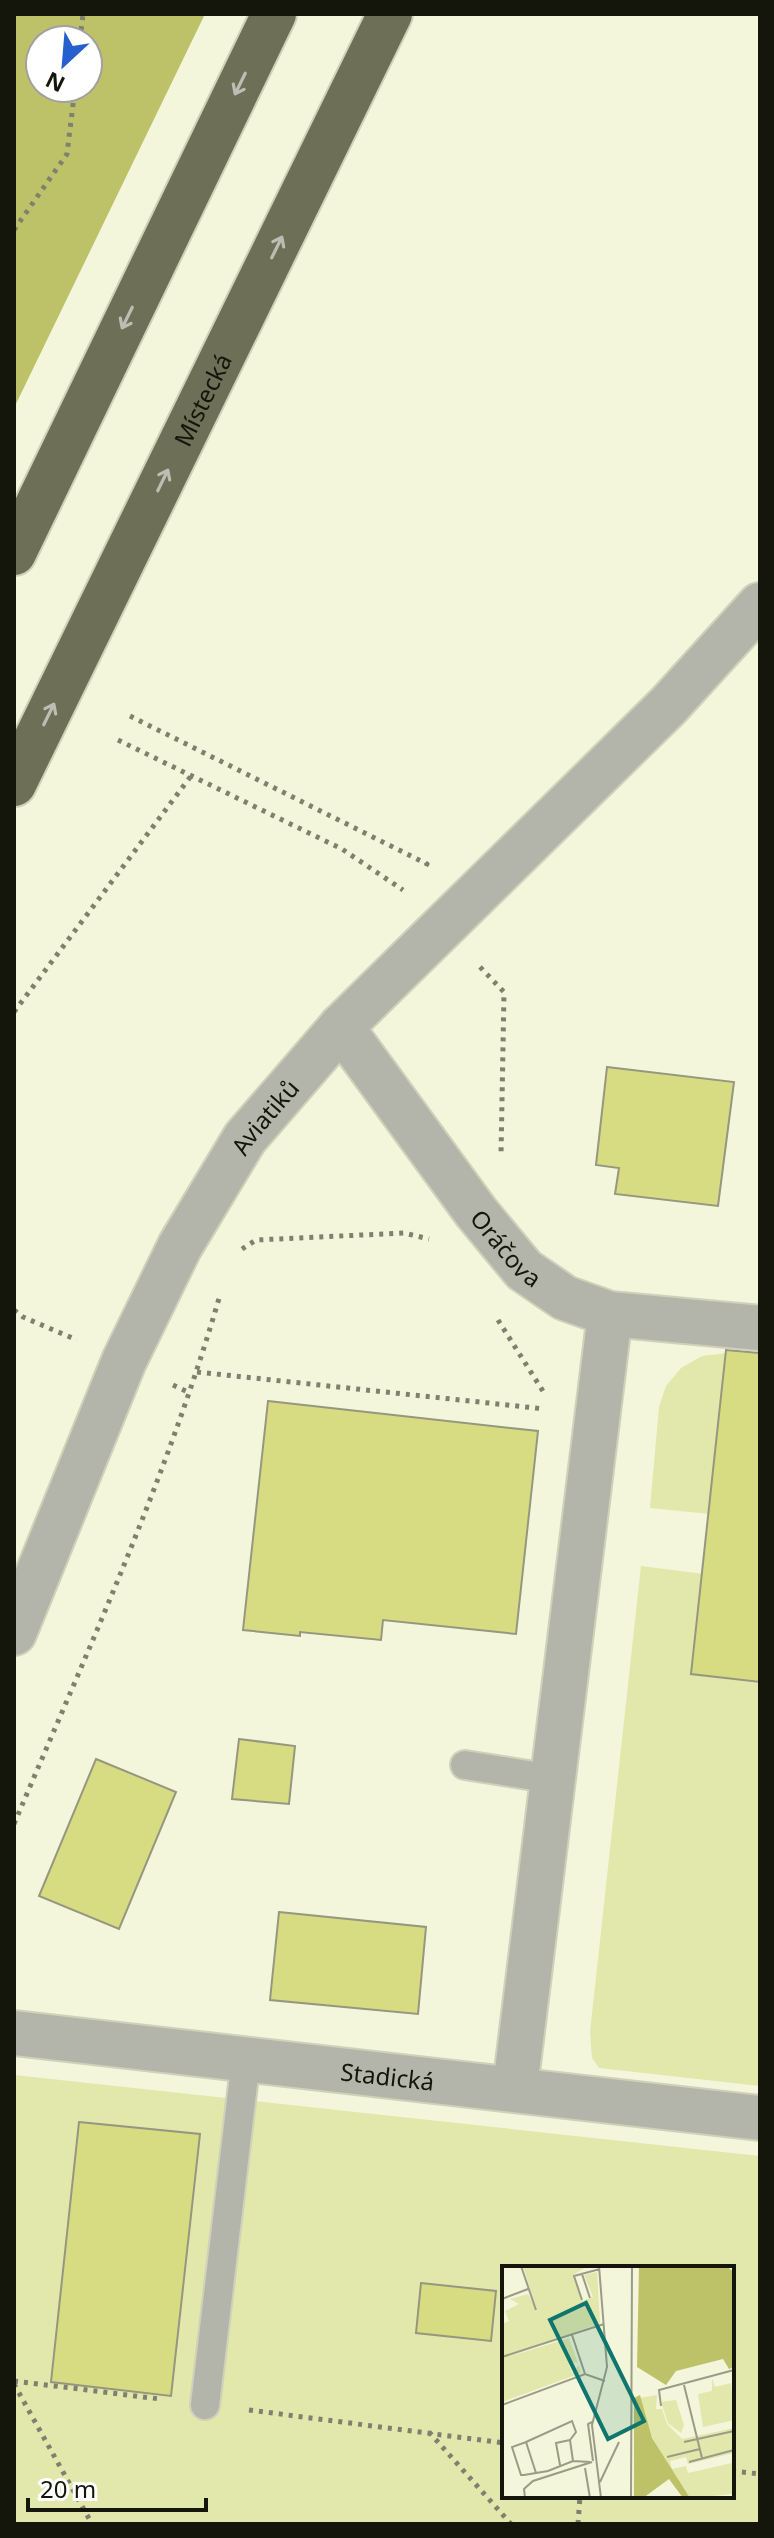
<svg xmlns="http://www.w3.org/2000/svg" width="774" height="2538" viewBox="0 0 774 2538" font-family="'Noto Sans',sans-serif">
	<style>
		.green { fill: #e2e7ac; fill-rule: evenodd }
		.forest { fill: #bdc269; fill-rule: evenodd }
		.building { fill: #d7dc83; stroke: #95977e; stroke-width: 2 }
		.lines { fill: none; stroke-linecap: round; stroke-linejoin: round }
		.lane-casing { stroke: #cfd2b9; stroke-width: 32 }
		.street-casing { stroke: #cfd2b9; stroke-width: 48 }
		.highway-casing { stroke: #cfd2b9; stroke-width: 48 }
		.path { stroke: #7f816e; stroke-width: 5; stroke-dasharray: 4 6; stroke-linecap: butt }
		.lane { stroke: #b4b5aa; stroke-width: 28 }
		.street { stroke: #b4b5aa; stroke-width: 44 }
		.highway { stroke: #6d6f57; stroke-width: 44 }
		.oneway { stroke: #bdbeb3 }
		.labels { text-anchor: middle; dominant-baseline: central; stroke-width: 6; stroke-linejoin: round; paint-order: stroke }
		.street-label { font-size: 24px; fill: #14150b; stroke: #fff }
		.inset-road { fill: none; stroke: #9a9c87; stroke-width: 2 }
		.view { fill: #0f766e; fill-opacity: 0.15; stroke: #0f766e; stroke-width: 4 }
		.inset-edge { fill: none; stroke: #14150b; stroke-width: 4 }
	</style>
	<rect width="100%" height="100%" fill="#f3f6da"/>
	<path class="green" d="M 735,1352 L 710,1514 L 650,1508 L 659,1407 L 666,1386 L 681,1368 L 702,1356 Z
		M 641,1566 L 704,1574 L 760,1680 L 760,2086 L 599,2068 L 592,2058 L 590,2032 Z
		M 14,2075 L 760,2156 L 760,2524 L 14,2524 ZM 504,2268 L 732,2268 L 732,2496 L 504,2496 Z"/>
	<path class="forest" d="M 14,14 L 205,14 L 14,408 ZM 40,40 L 88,40 L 88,88 L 40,88 Z"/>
	<path class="building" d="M 607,1067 L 734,1082 L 718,1206 L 615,1194 L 619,1168 L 596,1165 Z
		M 726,1350 L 760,1353 L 760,1682 L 691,1674 Z
		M 268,1401 L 538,1431 L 516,1634 L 383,1620 L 381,1640 L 300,1632 L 300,1636 L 243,1630 Z
		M 239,1739 L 295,1746 L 289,1804 L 232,1799 Z
		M 96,1759 L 176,1792 L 119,1929 L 39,1896 Z
		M 279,1912 L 426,1927 L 418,2014 L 270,2000 Z
		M 79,2122 L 200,2134 L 171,2396 L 51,2382 Z
		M 421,2283 L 496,2291 L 491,2341 L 416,2333 Z"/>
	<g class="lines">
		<g class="lane-casing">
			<path id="lane" d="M 465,1765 L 553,1779
				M 205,2405 L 246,2059"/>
		</g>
		<g class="street-casing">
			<g id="street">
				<path id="s1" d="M 341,1027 L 476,1212 L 524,1270 L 565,1298 L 610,1314 L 760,1328"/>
				<path id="s2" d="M 14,1633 L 124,1361 L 180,1246 L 245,1138 L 341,1027 L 668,706 L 760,605"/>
				<path id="s3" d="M 14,2033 L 760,2118"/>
				<path d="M 515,2088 L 610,1314"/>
			</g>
		</g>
		<g class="highway-casing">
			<g id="highway">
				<path d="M 14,553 L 274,14"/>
				<path id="s4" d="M 14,784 L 390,14"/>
			</g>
		</g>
		<path class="path" d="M 80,40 L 83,14
			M 14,230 L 67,154 L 75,88
			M 130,716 L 427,864 L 424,868
			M 118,740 L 342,849 L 403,890
			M 480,967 L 504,992 L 501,1155
			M 14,1012 L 191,776
			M 242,1249 L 256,1240 L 404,1233 L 429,1239
			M 14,1310 L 23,1317 L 77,1340
			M 498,1320 L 546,1396
			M 197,1372 L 545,1409
			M 173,1385 L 190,1393
			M 14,1824 C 88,1650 167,1478 220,1295
			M 14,2381 L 160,2399
			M 14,2384 L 92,2524
			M 249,2410 L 504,2443
			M 429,2432 L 511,2524
			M 732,2471 L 760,2474
			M 578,2524 L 580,2496"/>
		<use href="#lane" class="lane"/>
		<use href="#street" class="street"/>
		<use href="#highway" class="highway"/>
	</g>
	<defs><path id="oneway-shaft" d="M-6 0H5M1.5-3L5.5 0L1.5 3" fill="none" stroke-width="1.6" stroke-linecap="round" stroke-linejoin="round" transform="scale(2)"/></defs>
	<g class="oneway">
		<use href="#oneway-shaft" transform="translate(240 84) rotate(116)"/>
		<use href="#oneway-shaft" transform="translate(277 247) rotate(-64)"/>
		<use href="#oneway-shaft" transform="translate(127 318) rotate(116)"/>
		<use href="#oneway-shaft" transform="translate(163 480) rotate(-64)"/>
		<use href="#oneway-shaft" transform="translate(49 714) rotate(-64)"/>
	</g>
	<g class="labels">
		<g class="street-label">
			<text stroke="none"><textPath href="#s4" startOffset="428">Místecká</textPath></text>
			<text stroke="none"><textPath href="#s2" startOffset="576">Aviatiků</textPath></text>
			<text stroke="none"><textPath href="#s1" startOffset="276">Oráčova</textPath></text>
			<text stroke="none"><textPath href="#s3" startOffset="376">Stadická</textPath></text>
		</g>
	</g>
	<g transform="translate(502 2266)">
		<rect width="232" height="232" fill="#f3f6da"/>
		<path d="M 21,0 L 86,0 L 71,9 L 80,35 L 91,31 L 82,9 L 95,6 L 98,57 L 6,91 L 67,72 L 76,97 L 66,95 L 70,107 L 77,99 L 79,107 L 0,136 L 0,58 L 7,55 L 3,45 L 17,38 L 8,33 L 26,28 L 35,45 ZM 210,112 L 213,121 L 229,117 L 232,154 L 201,161 L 196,128 L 210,125 ZM 155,129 L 154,143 L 160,143 L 165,158 L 180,173 L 232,162 L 232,187 L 186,198 L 184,191 L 168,195 L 170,203 L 184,200 L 186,207 L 230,197 L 232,228 L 188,232 L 158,188 L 142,154 L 138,132 ZM 174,134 L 182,159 L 179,167 L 166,157 L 159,136 Z" fill="#e2e7ac"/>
		<path d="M 137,0 L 224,0 L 232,6 L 232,101 L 227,103 L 221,93 L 174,105 L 164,119 L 135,101 ZM 138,129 L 150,172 L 188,232 L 181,232 L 167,213 L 141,232 L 132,232 L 132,132 Z" fill="#bdc269"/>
		<path class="inset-road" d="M 19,0 L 34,44M 97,0 L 105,101 L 90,159 L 99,232M 80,8 L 88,32M 0,33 L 26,23M 80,34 L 72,10 L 98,3M 70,69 L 83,108M 0,91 L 102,58M 182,119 L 200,192M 0,139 L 83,108 L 103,115M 159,140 L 157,124 L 232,104M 90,156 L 86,158 L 91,195M 24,176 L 70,155 L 74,166 L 68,174M 182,176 L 232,165M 165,191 L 198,183M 187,196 L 232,184M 58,199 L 54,177 L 68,174 L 71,195M 83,202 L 88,232M 34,207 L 24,176 L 10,181 L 19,209 L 22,209 L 46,205 L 71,195 L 88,196M 98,216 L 117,176M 23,232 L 22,223 L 31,215 L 90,196M 129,232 L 130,0"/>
		<path class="view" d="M 84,37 L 142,155 L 106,173 L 48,54 Z"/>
		<rect width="232" height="232" class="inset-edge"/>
	</g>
	<rect width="774" height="2538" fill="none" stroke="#14150b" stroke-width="32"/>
	<g transform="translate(64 64) rotate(206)"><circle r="38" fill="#ffffff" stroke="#a1a19d" stroke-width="2"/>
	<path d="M0-6L14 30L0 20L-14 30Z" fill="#2660cd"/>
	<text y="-12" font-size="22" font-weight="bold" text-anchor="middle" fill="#14150b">N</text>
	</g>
	<path d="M28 2498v12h178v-12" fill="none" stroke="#14150b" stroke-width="4"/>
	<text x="40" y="2498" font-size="24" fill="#14150b" stroke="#ffffff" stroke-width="6" paint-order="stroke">20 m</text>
</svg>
